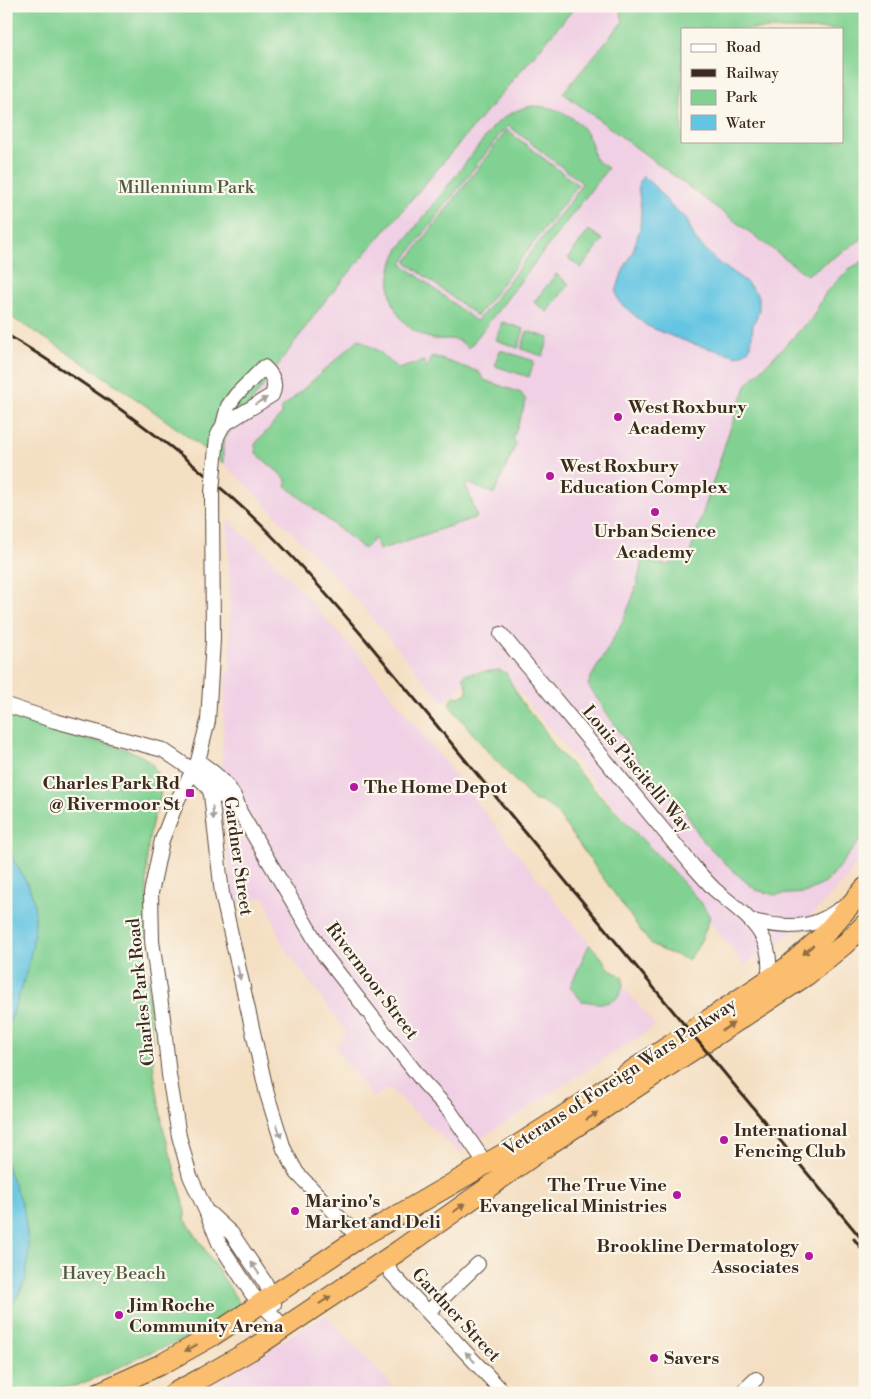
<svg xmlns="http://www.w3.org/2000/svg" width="871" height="1399" viewBox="0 0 871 1399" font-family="'Libre Bodoni',serif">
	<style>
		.built { fill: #f0d0e4 }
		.green { fill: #81d192; stroke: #5e7e58; fill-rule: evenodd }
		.water { fill: #64c5e2; stroke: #507880 }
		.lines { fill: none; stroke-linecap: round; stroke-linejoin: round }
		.minor-casing { stroke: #574537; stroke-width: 16 }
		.highway-casing { stroke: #574537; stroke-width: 22 }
		.minor { stroke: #fff; stroke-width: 14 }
		.highway { stroke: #fabe6e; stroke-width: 20 }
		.rail { stroke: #3b2a1e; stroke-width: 3 }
		.minor-bridge-casing { stroke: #574537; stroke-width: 16; stroke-linecap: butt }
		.minor-bridge { stroke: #fff; stroke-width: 14 }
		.oneway { fill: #a79f9a }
		.oneway2 { fill: #916d42 }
		.poi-dot { fill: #b5179e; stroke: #fbf7ec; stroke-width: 2 }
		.labels { text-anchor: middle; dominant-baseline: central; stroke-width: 4.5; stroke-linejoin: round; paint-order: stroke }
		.park-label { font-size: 18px; fill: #505c41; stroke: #fbf7ec }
		.poi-label { font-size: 18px; font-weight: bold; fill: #3b2a1e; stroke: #fbf7ec; text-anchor: start }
		.street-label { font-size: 18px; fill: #3b2a1e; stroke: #fbf7ec }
	</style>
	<rect width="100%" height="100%" fill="#fbf7ec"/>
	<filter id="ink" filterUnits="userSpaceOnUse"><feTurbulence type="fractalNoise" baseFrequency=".02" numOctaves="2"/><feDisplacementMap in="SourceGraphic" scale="10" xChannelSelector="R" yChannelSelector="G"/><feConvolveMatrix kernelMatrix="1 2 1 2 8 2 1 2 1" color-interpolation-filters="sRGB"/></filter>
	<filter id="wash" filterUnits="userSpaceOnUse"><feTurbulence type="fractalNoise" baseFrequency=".0096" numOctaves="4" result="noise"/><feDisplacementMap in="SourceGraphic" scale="20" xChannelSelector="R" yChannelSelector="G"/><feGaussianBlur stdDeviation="1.12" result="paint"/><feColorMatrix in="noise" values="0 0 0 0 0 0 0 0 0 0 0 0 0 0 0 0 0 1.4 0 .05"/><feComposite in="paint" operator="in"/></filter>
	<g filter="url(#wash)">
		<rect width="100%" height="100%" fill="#f4dfc3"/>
		<path class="built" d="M 576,6 L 635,6 L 563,92 L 806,275 L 865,237 L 865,853 L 842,883 L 820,907 L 781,941 L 745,965 L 515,687 L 479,683 L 461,686 L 444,704 L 363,607 L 250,488 L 223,464 L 223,441 L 321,306 Z
			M 227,519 L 272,559 L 368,666 L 655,1026 L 459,1153 L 389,1088 L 373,1098 L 336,1049 L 346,1032 L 282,944 L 265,897 L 232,902 L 221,789 L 225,674 L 230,672 L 230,594 Z
			M 325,1315 L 399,1393 L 198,1393 Z"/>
		<path class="green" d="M 6,6 L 576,6 L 321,306 L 223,441 L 223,464 C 154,409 82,360 6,314 Z
			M 619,6 L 865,6 L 865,237 L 807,275 L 563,93 L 623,21 ZM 682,29 L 842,29 L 842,141 L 682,141 Z
			M 532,106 C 557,106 579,117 590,140 C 593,145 592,154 595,159 C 598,162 605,166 608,168 L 469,348 C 466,346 461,341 457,340 C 448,338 440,341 430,338 C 391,326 380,284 398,250 L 494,126 C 505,115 517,109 532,106 ZM 509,126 L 582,183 L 576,194 L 484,313 L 476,321 L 402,264 L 409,253 L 501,133 Z
			M 507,130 L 578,185 L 477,316 L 406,262 Z
			M 589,230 L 603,240 L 581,268 L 568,258 Z
			M 865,260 L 865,834 L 826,883 L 804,893 L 775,895 L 756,890 L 733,871 L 702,840 L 682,806 L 661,787 L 645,770 L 588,685 L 591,677 C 613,640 637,602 642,558 C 668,568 668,567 690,553 L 728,435 L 747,384 L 812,318 L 826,292 L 849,269 Z
			M 556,274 L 569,284 L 547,312 L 534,302 Z
			M 502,322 L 524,329 L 518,348 L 496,340 Z
			M 527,331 L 549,338 L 543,356 L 521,349 Z
			M 359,339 L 380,352 L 398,369 L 424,361 L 427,369 L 432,356 L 479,372 L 484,380 L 521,393 L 526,401 L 513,439 L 516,444 L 494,494 L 465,482 L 477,517 L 379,550 L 375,538 L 364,549 L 286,486 L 286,479 L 256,453 L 255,444 L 282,414 L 281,409 Z
			M 500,350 L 534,361 L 529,377 L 495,366 Z
			M 499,670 L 506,673 L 521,701 L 543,728 L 557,750 L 680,879 L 702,904 L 710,917 C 705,932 699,948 688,960 C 672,952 664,954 649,942 L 556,812 L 544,803 L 533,800 L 489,753 L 450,706 L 450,701 L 454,696 L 460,697 L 467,693 L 467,686 L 463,677 L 465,674 Z
			M 6,713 C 31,719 54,728 79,736 C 99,743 135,748 150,762 C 156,768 159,778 160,786 C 162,798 157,808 153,819 C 150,832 148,844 147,857 L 146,947 L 154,1073 L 163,1127 L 185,1207 L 185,1219 L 244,1310 L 188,1338 L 141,1356 L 108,1373 L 75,1386 L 55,1388 L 45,1393 L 6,1393 L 6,1317 L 24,1284 L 21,1205 L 6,1165 Z
			M 589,945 C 597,950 603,960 609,968 C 613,973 618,973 622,977 C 624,981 623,984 622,989 C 616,1008 598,1003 582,1001 L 570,987 Z"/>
		<path class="water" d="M 643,176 L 657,189 L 671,206 L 686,218 L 695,239 L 716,261 L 745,281 L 759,296 L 759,311 L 753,325 L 751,346 L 746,352 L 738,356 L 693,344 L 669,335 L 647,326 L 619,302 L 616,292 L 622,273 L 633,251 L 640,228 L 641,210 L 638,185 Z
			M 6,848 C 14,861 30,885 33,899 C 42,937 19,997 6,1032 Z
			M 6,1163 L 24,1211 L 29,1249 L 25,1281 L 6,1317 Z"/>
	</g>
	<g filter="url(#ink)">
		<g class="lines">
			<g class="minor-casing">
				<path id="minor" d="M 214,468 L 217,437 L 223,425 L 228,406 L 236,395 L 264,367 C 273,375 277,384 272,395 L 223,425
					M 212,493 L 213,640 L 208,721 L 198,761 L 178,799 L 162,840 L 151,893 L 152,941 L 163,1018 L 169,1075 L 179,1136 L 190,1176 L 206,1211 L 219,1243 L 252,1294 L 284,1327
					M 501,634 L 693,866 C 700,874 707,882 714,889 C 746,917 776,932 768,981
					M 6,705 L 55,721 L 163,750 L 207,780 L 237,810
					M 198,761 C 218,775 234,787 240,812 L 324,955 L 424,1083 L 449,1110 L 486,1164
					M 192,771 L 208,787 L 211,794 L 222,894 L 267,1094 L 284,1149 L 297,1173 L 359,1238
					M 753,921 C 774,926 800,930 821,920 C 828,917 835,912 842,908
					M 209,1213 L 232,1234 L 266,1284 L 274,1304
					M 386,1259 L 391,1273 L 504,1393
					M 428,1312 L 478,1264
					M 741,1393 L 756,1379"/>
			</g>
			<g class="highway-casing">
				<path id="highway" d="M 98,1393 L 162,1364 L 212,1336 L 359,1238 L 512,1149 L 588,1100 L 786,968 L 824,935 L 865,888
					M 174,1393 L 204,1377 L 251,1350 L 400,1250 L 551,1143 L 807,975 L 846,943 L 865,924"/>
			</g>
			<use href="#minor" class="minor"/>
			<use href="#highway" class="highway"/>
			<path class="rail" d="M 6,334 C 95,388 180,448 256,520 C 295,558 331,599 366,640 L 865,1243
				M 854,1239 L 865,1253"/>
			<g class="minor-bridge-casing">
				<path id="minor-bridge" d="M 212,493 L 214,468"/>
			</g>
			<use href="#minor-bridge" class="minor-bridge"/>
		</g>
		<defs><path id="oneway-solid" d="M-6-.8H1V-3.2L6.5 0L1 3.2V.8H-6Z" transform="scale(1.25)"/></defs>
		<g class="oneway">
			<use href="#oneway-solid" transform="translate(261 401) rotate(-29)"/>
			<use href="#oneway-solid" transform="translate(213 813) rotate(85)"/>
			<use href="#oneway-solid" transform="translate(239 973) rotate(78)"/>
			<use href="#oneway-solid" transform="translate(279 1131) rotate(72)"/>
			<use href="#oneway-solid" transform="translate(255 1268) rotate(-124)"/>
			<use href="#oneway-solid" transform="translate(470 1357) rotate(-133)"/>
		</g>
		<g class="oneway2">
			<use href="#oneway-solid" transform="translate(808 950) rotate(139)"/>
			<use href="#oneway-solid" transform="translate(728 1027) rotate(-33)"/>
			<use href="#oneway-solid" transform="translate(592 1116) rotate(-33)"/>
			<use href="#oneway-solid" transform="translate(459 1208) rotate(-36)"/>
			<use href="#oneway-solid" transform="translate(325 1300) rotate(-34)"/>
			<use href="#oneway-solid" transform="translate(191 1348) rotate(152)"/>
		</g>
	</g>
	<g class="poi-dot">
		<circle cx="618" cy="417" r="5"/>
		<circle cx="550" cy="476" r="5"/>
		<circle cx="655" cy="512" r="5"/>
		<circle cx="354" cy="787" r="5"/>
		<rect x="185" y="788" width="10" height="10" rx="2.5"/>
		<circle cx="724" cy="1140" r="5"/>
		<circle cx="677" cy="1195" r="5"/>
		<circle cx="295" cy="1211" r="5"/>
		<circle cx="809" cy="1256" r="5"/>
		<circle cx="119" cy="1315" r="5"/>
		<circle cx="654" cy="1358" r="5"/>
	</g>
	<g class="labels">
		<g class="park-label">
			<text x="186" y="187">Millennium Park</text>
			<text x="114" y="1273">Havey Beach</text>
		</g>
		<g class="poi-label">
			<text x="628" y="407">West Roxbury<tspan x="628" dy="21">Academy</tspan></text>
			<text x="560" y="466">West Roxbury<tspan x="560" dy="21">Education Complex</tspan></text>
			<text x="655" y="531" text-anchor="middle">Urban Science<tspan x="655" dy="21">Academy</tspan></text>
			<text x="180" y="783" text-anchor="end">Charles Park Rd<tspan x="180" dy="21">@ Rivermoor St</tspan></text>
			<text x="364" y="787">The Home Depot</text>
			<text x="734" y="1130">International<tspan x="734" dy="21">Fencing Club</tspan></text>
			<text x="667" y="1185" text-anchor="end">The True Vine<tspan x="667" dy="21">Evangelical Ministries</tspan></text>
			<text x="305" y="1201">Marino's<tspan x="305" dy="21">Market and Deli</tspan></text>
			<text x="799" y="1246" text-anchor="end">Brookline Dermatology<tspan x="799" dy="21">Associates</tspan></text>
			<text x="129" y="1305">Jim Roche<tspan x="129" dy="21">Community Arena</tspan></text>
			<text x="664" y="1358">Savers</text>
		</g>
		<g class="street-label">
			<text transform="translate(637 769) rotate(50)">Louis Piscitelli Way</text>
			<text transform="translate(238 856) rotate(82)">Gardner Street</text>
			<text transform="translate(372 981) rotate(53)">Rivermoor Street</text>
			<text transform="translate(141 992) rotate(-96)">Charles Park Road</text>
			<text transform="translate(620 1077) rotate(-33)">Veterans of Foreign Wars Parkway</text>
			<text transform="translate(456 1315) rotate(47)">Gardner Street</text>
		</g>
	</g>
	<rect width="871" height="1399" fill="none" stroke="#fbf7ec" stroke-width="25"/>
	<rect x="681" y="28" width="162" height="115" fill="#fbf7ec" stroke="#aea59a"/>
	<rect x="691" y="44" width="25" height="8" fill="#ffffff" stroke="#aea59a"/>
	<text x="726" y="52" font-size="15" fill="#3b2a1e">Road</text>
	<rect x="691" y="69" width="25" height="8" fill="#3b2a1e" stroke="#aea59a"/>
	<text x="726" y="78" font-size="15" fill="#3b2a1e">Railway</text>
	<rect x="691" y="90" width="25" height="15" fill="#81d192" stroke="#aea59a"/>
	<text x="726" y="102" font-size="15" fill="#3b2a1e">Park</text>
	<rect x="691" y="115" width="25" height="15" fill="#64c5e2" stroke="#aea59a"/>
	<text x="726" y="128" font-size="15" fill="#3b2a1e">Water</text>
</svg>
